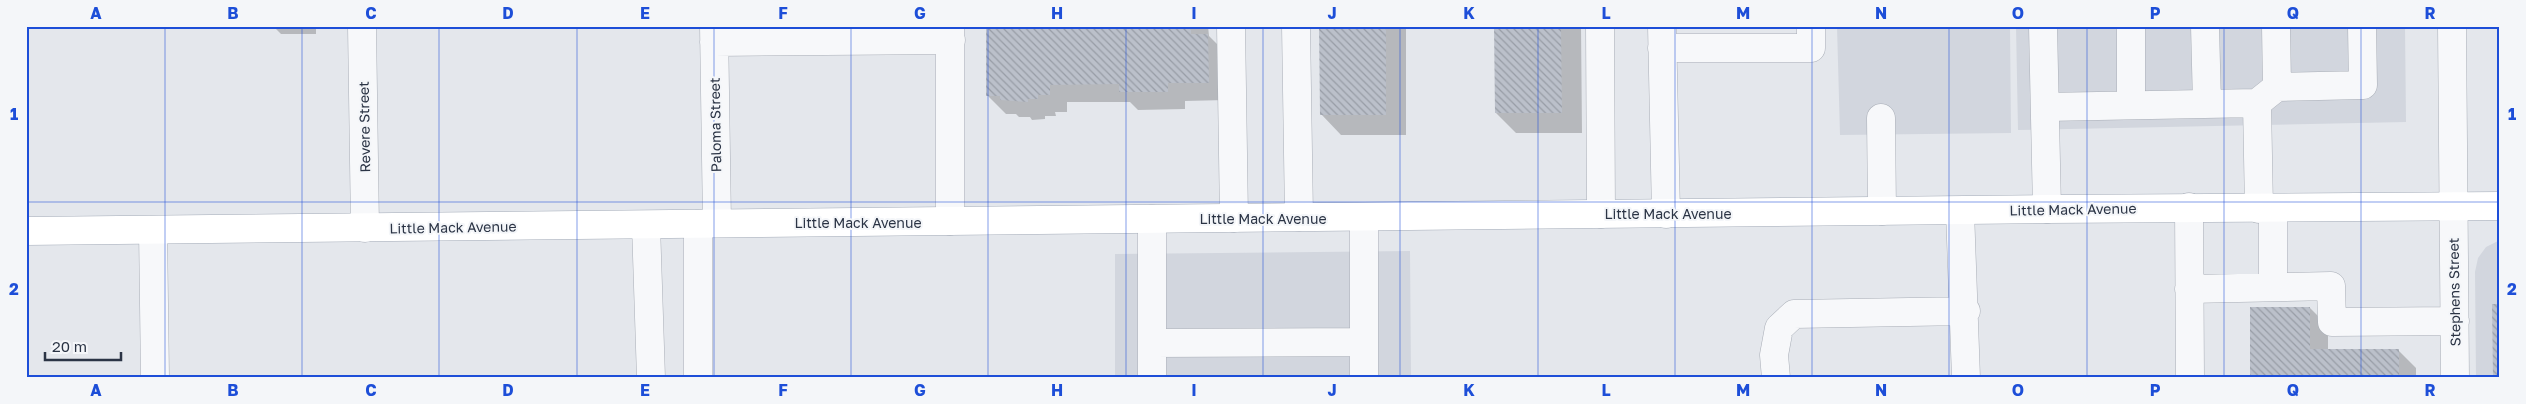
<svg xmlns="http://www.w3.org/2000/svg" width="2526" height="404" viewBox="0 0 2526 404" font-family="'Golos Text',sans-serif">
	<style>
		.built { fill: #d2d6de }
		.shadow { fill: #0003 }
		.building { fill: url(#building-back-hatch) }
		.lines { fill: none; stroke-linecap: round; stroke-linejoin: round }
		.minor-casing { stroke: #a9aeb7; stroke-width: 29 }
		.major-casing { stroke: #a3abb8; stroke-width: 29 }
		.minor { stroke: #f7f8fa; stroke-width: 28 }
		.major { stroke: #fff; stroke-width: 28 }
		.grid { fill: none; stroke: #1d4ed8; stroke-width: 1; stroke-opacity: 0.55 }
		.labels { text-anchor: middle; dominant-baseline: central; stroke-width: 4; stroke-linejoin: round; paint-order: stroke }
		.street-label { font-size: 14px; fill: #2b3445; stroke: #f4f6f9 }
		.neatline { fill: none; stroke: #1d4ed8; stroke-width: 2 }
		.grid-label { font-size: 16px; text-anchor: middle; font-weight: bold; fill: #1d4ed8 }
	</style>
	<defs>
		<pattern id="building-back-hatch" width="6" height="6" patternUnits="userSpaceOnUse" patternTransform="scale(1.25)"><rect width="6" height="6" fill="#bbc0ca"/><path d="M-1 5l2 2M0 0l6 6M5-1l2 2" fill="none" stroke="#989da6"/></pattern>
	</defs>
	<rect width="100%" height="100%" fill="#e4e7ec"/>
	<path class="built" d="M 1837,26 L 2010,26 L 2011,133 L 1840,135 Z
		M 2016,26 L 2405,26 L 2406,122 L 2018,130 Z
		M 2500,240 L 2500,378 L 2476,378 L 2475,272 L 2478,258 L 2486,247 Z
		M 1410,251 L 1411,378 L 1115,378 L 1115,254 Z"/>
	<path class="shadow" d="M 273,26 L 316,26 L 316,34 L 281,34 Z
		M 987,26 L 1208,26 L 1209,36 L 1226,53 L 1226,100 L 1185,101 L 1185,109 L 1138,110 L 1130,102 L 1067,102 L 1067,112 L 1055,112 L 1056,116 L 1045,116 L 1045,119 L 1032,120 L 1030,117 L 1019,117 L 1016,114 L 1006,114 L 988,96 Z
		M 1320,26 L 1406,26 L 1406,135 L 1341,135 L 1321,114 Z
		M 1495,26 L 1581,26 L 1582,133 L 1516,133 L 1496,113 Z
		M 2310,308 L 2328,326 L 2328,350 L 2398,350 L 2416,368 L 2416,378 L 2252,378 Z"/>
	<path class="building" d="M 986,26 L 1191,26 L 1191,34 L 1208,34 L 1209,83 L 1168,83 L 1168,92 L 1119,92 L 1119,84 L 1050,85 L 1050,95 L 1038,95 L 1038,99 L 1028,99 L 1028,102 L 1000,100 L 1000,96 L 986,96 Z
		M 1319,26 L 1386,26 L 1386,115 L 1320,115 Z
		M 1494,26 L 1561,26 L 1562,113 L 1495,113 Z
		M 2492,304 L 2500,304 L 2500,378 L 2493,378 Z
		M 2250,307 L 2310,307 L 2310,349 L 2399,349 L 2399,378 L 2250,378 Z"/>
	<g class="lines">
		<g class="minor-casing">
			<path id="minor" d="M 362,26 L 365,228
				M 714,26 L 717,223
				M 1231,26 L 1234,218
				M 1296,26 L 1299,217
				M 1600,26 L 1601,214
				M 1662,26 L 1666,214
				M 2043,26 L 2047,209
				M 2131,26 L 2131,105
				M 2205,26 L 2207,104
				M 2276,26 L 2277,87
				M 2452,26 L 2455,378
				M 714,42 L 951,40
				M 1662,48 L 1811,48 L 1811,26
				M 2257,103 L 2259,209
				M 2045,107 L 2257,103 L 2277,87 L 2363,85 L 2362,26
				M 1881,118 L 1882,211
				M 2189,207 L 2190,378
				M 1960,211 L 1966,378
				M 1152,219 L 1152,378
				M 950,221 L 950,26
				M 646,225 L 651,378
				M 153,230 L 155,378
				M 2273,287 L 2273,209
				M 2189,289 L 2331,286 L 2332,322 L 2455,321
				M 1152,343 L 1364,342
				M 698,378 L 698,224
				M 1364,378 L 1364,217
				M 1776,378 L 1774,355 L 1779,328 L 1794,314 L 1966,311"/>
		</g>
		<g class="major-casing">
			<path id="major" d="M 26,231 L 2047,209 L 2500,206"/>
		</g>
		<use href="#minor" class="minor"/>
		<use href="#major" class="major"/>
	</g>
	<path class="grid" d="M 165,26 L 165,378M 302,26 L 302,378M 439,26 L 439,378M 577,26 L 577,378M 714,26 L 714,378M 851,26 L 851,378M 988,26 L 988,378M 1126,26 L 1126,378M 1263,26 L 1263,378M 1400,26 L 1400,378M 1538,26 L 1538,378M 1675,26 L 1675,378M 1812,26 L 1812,378M 1949,26 L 1949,378M 2087,26 L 2087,378M 2224,26 L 2224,378M 2361,26 L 2361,378M 26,202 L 2500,202"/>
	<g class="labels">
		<g class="street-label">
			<text transform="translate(715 125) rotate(-91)">Paloma Street</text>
			<text transform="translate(364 127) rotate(-91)">Revere Street</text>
			<text transform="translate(2073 209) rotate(-1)">Little Mack Avenue</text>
			<text x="1668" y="213">Little Mack Avenue</text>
			<text x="1263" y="218">Little Mack Avenue</text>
			<text x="858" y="222">Little Mack Avenue</text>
			<text transform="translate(453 227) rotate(-1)">Little Mack Avenue</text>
			<text transform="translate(2454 292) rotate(-91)">Stephens Street</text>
		</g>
	</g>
	<rect width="2526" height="404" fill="none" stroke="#f4f6f9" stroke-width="55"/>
	<path d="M45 352v8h76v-8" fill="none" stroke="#2b3445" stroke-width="2.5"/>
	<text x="52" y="352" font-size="15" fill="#2b3445" stroke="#f4f6f9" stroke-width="4" paint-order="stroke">20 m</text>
	<rect x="28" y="28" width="2470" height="348" class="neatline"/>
	<g class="grid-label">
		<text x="96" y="19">A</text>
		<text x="233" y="19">B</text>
		<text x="371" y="19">C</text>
		<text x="508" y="19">D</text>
		<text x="645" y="19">E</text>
		<text x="783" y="19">F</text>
		<text x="920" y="19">G</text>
		<text x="1057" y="19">H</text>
		<text x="1194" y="19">I</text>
		<text x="1332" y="19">J</text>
		<text x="1469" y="19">K</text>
		<text x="1606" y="19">L</text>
		<text x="1743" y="19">M</text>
		<text x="1881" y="19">N</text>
		<text x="2018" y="19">O</text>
		<text x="2155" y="19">P</text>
		<text x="2293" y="19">Q</text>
		<text x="2430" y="19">R</text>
		<text x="14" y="120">1</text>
		<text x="2512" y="120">1</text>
		<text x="14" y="295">2</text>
		<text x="2512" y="295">2</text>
		<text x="96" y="396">A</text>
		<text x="233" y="396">B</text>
		<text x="371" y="396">C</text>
		<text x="508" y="396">D</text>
		<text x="645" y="396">E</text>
		<text x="783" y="396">F</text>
		<text x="920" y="396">G</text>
		<text x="1057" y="396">H</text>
		<text x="1194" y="396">I</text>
		<text x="1332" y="396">J</text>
		<text x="1469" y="396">K</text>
		<text x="1606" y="396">L</text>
		<text x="1743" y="396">M</text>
		<text x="1881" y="396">N</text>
		<text x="2018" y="396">O</text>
		<text x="2155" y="396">P</text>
		<text x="2293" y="396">Q</text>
		<text x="2430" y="396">R</text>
	</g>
</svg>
